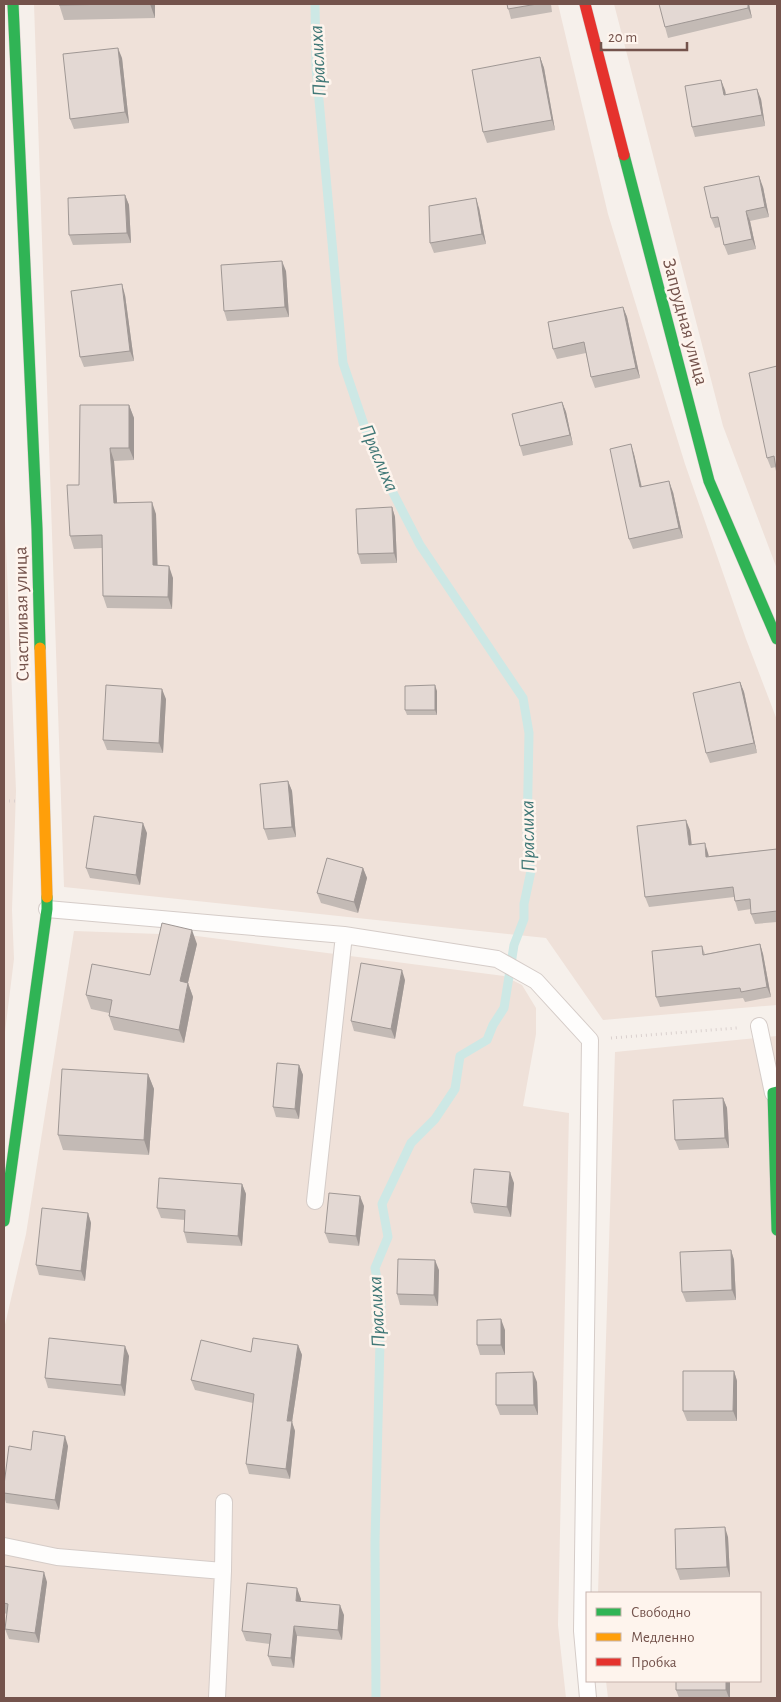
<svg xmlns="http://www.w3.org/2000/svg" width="781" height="1702" viewBox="0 0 781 1702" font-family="'Alegreya Sans',sans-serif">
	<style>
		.residential { fill: #efe1d9 }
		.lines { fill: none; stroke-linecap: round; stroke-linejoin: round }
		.stream { stroke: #cde8e5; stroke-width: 9 }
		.lane-casing { stroke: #d5ccc8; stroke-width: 18 }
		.fast-casing { stroke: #d6cbc8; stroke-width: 12 }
		.slow-casing { stroke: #d6cbc8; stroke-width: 12 }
		.jam-casing { stroke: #d6cbc8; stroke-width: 12 }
		.path { stroke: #dad0ce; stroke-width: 3; stroke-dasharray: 1 4; stroke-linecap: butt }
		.lane { stroke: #fefdfc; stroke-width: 16 }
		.fast { stroke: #30b455; stroke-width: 11 }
		.slow { stroke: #ff9f0a; stroke-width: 11 }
		.jam { stroke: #e5322d; stroke-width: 11 }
		.wall { fill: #c3bab5 }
		.shaded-wall { fill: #9f9794 }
		.building { fill: #e3d8d3; stroke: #9f9794 }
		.labels { text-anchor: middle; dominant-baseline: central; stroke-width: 5; stroke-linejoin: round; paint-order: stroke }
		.street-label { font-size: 19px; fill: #74534c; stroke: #fef4ed }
		.water-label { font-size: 20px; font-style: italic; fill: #407877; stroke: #fef4ed }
	</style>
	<rect width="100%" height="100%" fill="#f6f0eb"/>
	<path class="residential" d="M 34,4 L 558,4 L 608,214 L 685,464 L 746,639 L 777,720 L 777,1005 L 603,1020 L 546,938 L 64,887 Z
		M 614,4 L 777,4 L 777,569 L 723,426 Z
		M 4,497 L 16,791 L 12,910 L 14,959 L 4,1040 Z
		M 74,931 L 189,935 L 504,976 L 522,985 L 536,1008 L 536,1034 L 523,1106 L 569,1113 L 558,1625 L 566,1698 L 4,1698 L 4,1329 L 26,1234 Z
		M 777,1036 L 777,1698 L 608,1698 L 606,1681 L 760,1681 L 760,1593 L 598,1593 L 615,1052 Z"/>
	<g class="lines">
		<path class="stream" d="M 315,4 L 316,67 L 343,363 L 376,460 L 420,545 L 523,698 L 529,733 L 527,837 L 531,871 L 524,904 L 524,919 L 514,945 L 504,1008 L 493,1025 L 487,1040 L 460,1056 L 455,1089 L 435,1119 L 411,1143 L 382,1204 L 388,1237 L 375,1268 L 381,1302 L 375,1542 L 376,1698"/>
		<g class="lane-casing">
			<path id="lane" d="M 47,909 L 344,935 L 497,959 L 536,981 L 590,1040 L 582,1631 L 588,1698
				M 759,1026 L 773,1093
				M 315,1201 L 344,935
				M 4,1546 L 57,1557 L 223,1571
				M 217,1698 L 223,1571 L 224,1502"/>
		</g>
		<g class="fast-casing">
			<path id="fast" d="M 13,4 L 37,529 L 40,648
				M 624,155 L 709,481 L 777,639
				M 777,1092 L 773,1093 L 777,1230
				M 4,1221 L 47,909 L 47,897"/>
		</g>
		<g class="slow-casing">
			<path id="slow" d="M 40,648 L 47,897"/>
		</g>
		<g class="jam-casing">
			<path id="jam" d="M 585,4 L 624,155"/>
		</g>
		<path class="path" d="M 4,801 L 16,801
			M 611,1038 L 737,1028"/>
		<use href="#lane" class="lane"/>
		<use href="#fast" class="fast"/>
		<use href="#slow" class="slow"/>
		<use href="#jam" class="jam"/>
	</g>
	<path class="wall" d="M 59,4 L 155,4 L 155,18 L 64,20 Z
		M 507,4 L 551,4 L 552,12 L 511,19 Z
		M 749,4 L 752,18 L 668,38 L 665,27 Z
		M 540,57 L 544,68 L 555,130 L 487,143 L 483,132 Z
		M 122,58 L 129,123 L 74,129 L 70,119 Z
		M 725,90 L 726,94 L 761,99 L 765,126 L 695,137 L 692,127 Z
		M 763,187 L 769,217 L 750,221 L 756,249 L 728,255 L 724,245 L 720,227 L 715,228 L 711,218 Z
		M 125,195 L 129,205 L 131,243 L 73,245 L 69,235 Z
		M 479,208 L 486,244 L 434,253 L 430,243 Z
		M 286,271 L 289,317 L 227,321 L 224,311 Z
		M 125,295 L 134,361 L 84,367 L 80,357 Z
		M 623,307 L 627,317 L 640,378 L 595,388 L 591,377 L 586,353 L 557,359 L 553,349 Z
		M 777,366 L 776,467 L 771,468 L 767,458 Z
		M 562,402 L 566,412 L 573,445 L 523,456 L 520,446 Z
		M 129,405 L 134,418 L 134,460 L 114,461 L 117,503 L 156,514 L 157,565 L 173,578 L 172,609 L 107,608 L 103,596 L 102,548 L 74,549 L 70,536 L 79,485 Z
		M 634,454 L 642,487 L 673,492 L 683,538 L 633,549 L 629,539 Z
		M 392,507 L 395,517 L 397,563 L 361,564 L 358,554 Z
		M 740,682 L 744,692 L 757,753 L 710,763 L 706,753 Z
		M 437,691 L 437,715 L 407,715 L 405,710 Z
		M 166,699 L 163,753 L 107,750 L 103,740 Z
		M 288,781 L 292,791 L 296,837 L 268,840 L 264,829 Z
		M 690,830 L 691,845 L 708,853 L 709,856 L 777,849 L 777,922 L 755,924 L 751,914 L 751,909 L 738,911 L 735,901 L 734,897 L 649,907 L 645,897 Z
		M 147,833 L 140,885 L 90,878 L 86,868 Z
		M 363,868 L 367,878 L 358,913 L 321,903 L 317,893 Z
		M 197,944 L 188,983 L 193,997 L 184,1043 L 114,1030 L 109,1016 L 109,1013 L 91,1009 L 86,995 L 150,975 Z
		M 760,944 L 763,954 L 771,997 L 745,1002 L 743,998 L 660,1007 L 656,997 L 702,946 L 705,954 Z
		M 405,980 L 395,1039 L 354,1031 L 351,1021 Z
		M 299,1065 L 303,1075 L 299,1119 L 276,1117 L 273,1107 Z
		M 148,1074 L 154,1089 L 149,1155 L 63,1150 L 58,1135 Z
		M 723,1098 L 727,1108 L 729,1148 L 679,1150 L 675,1140 Z
		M 514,1183 L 511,1217 L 474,1213 L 471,1203 Z
		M 242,1184 L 246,1194 L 242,1246 L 187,1243 L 184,1232 L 185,1220 L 161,1218 L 157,1208 Z
		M 364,1206 L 359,1246 L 329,1243 L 325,1233 Z
		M 88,1213 L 91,1223 L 85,1281 L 39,1275 L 36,1265 Z
		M 731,1250 L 734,1260 L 736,1300 L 686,1302 L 682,1292 Z
		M 439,1270 L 438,1306 L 400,1305 L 397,1294 Z
		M 505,1330 L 505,1355 L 480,1355 L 477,1345 Z
		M 298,1345 L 302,1355 L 292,1422 L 295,1431 L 290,1479 L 249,1474 L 246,1464 L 253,1403 L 195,1390 L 191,1380 L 251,1352 Z
		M 129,1356 L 125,1396 L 48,1388 L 45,1378 Z
		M 734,1371 L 737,1381 L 737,1421 L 687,1421 L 683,1411 Z
		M 537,1382 L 538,1415 L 500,1415 L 496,1405 Z
		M 68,1446 L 59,1510 L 6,1503 L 4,1496 L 4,1485 Z
		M 728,1537 L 730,1577 L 680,1580 L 676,1569 Z
		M 4,1566 L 47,1582 L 39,1643 L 9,1639 L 5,1629 L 7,1614 L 4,1613 Z
		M 301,1599 L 301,1601 L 344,1615 L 342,1640 L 297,1636 L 294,1668 L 272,1666 L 268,1656 L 270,1644 L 246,1641 L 242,1631 Z
		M 730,1681 L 730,1698 L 679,1698 L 676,1690 Z"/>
	<path class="shaded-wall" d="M 150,4 L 155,4 L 155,18 Z
		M 748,4 L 749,4 L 752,18 L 748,8 Z
		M 118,48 L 122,58 L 129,123 L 125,112 Z
		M 540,57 L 544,68 L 555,130 L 552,120 Z
		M 721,80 L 725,90 L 727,105 L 724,95 Z
		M 757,89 L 761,99 L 765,126 L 762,115 Z
		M 759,176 L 763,187 L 769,217 L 765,207 Z
		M 125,195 L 129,205 L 131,243 L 127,233 Z
		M 476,198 L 479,208 L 486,244 L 482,234 Z
		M 746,211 L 750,221 L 756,249 L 752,239 Z
		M 282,261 L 286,271 L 289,317 L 285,307 Z
		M 122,284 L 125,295 L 134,361 L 130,351 Z
		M 623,307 L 627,317 L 640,378 L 636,368 Z
		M 562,402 L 566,412 L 573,445 L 570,435 Z
		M 129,405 L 134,418 L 134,460 L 129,448 Z
		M 631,444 L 634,454 L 644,498 L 640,487 Z
		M 110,448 L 114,461 L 118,515 L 114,503 Z
		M 669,481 L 673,492 L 683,538 L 679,528 Z
		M 152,502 L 156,514 L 158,578 L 153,565 Z
		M 392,507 L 395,517 L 397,563 L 394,553 Z
		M 169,566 L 173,578 L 172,609 L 168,597 Z
		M 740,682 L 744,692 L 757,753 L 754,743 Z
		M 435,685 L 437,691 L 437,715 L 435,710 Z
		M 162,689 L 166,699 L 163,753 L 159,743 Z
		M 288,781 L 292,791 L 296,837 L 292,827 Z
		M 686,820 L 690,830 L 693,855 L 689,845 Z
		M 143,823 L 147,833 L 140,885 L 136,875 Z
		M 705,843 L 708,853 L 710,867 L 706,857 Z
		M 363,868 L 367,878 L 358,913 L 354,902 Z
		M 192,930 L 197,944 L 185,995 L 180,981 Z
		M 760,944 L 763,954 L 771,997 L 767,987 Z
		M 402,970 L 405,980 L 395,1039 L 391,1029 Z
		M 188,983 L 193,997 L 184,1043 L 179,1030 Z
		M 299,1065 L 303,1075 L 299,1119 L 295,1109 Z
		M 148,1074 L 154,1089 L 149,1155 L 144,1140 Z
		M 723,1098 L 727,1108 L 729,1148 L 725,1138 Z
		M 510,1172 L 514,1183 L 511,1217 L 507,1207 Z
		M 242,1184 L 246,1194 L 242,1246 L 238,1236 Z
		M 360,1196 L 364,1206 L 359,1246 L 356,1236 Z
		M 88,1213 L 91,1223 L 85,1281 L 81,1271 Z
		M 731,1250 L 734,1260 L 736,1300 L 732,1290 Z
		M 435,1260 L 439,1270 L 438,1306 L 434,1295 Z
		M 501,1319 L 505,1330 L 505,1355 L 501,1345 Z
		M 298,1345 L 302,1355 L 292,1422 L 295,1431 L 290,1479 L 286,1469 L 287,1421 Z
		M 125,1346 L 129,1356 L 125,1396 L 121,1385 Z
		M 734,1371 L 737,1381 L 737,1421 L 733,1411 Z
		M 533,1372 L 537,1382 L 538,1415 L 534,1405 Z
		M 65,1436 L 68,1446 L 59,1510 L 55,1500 Z
		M 725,1527 L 728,1537 L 730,1577 L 727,1567 Z
		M 44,1572 L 47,1582 L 39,1643 L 35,1633 Z
		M 297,1588 L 301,1599 L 300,1611 L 296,1601 Z
		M 340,1605 L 344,1615 L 342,1640 L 338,1630 Z
		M 294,1626 L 297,1636 L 294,1668 L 291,1658 Z
		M 726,1681 L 730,1681 L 730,1698 L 729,1698 L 726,1690 Z"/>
	<path class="building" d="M 59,4 L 120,4 L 59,5 Z
		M 507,4 L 537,4 L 508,9 Z
		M 659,4 L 748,4 L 748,8 L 665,27 Z
		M 118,48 L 125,112 L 70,119 L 63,54 Z
		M 540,57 L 552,120 L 483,132 L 472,70 Z
		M 721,80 L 724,95 L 757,89 L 762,115 L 692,127 L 685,86 Z
		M 759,176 L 765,207 L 746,211 L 752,239 L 724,245 L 718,217 L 711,218 L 704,187 Z
		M 125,195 L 127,233 L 69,235 L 68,198 Z
		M 476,198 L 482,234 L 430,243 L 429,206 Z
		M 282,261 L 285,307 L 224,311 L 221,265 Z
		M 122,284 L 130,351 L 80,357 L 71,291 Z
		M 623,307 L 636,368 L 591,377 L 584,342 L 553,349 L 548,322 Z
		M 777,366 L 777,474 L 774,456 L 767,458 L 749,373 Z
		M 562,402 L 570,435 L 520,446 L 512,414 Z
		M 80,405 L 129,405 L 129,448 L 110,448 L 114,503 L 152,502 L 153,565 L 169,566 L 168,597 L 103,596 L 102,535 L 70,536 L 67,485 L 79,485 Z
		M 631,444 L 640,487 L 669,481 L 679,528 L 629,539 L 610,449 Z
		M 392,507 L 394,553 L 358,554 L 356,509 Z
		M 740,682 L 754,743 L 706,753 L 693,693 Z
		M 106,685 L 162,689 L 159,743 L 103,740 Z
		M 435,685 L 435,710 L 405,710 L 405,686 Z
		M 288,781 L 292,827 L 264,829 L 260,784 Z
		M 94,816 L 143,823 L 136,875 L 86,868 Z
		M 686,820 L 689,845 L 705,843 L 706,857 L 777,849 L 777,911 L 751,914 L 750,899 L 735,901 L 733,887 L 645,897 L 637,826 Z
		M 327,858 L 363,868 L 354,902 L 317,893 Z
		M 162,923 L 192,930 L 180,981 L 188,983 L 179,1030 L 109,1016 L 112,1000 L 86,995 L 92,964 L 150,975 Z
		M 760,944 L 767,987 L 741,992 L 740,988 L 656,997 L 652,951 L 702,946 L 703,955 Z
		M 361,963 L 402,970 L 391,1029 L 351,1021 Z
		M 277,1063 L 299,1065 L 295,1109 L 273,1107 Z
		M 62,1069 L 148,1074 L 144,1140 L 58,1135 Z
		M 723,1098 L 725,1138 L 675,1140 L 673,1100 Z
		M 474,1169 L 510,1172 L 507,1207 L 471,1203 Z
		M 159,1178 L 242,1184 L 238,1236 L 184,1232 L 185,1210 L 157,1208 Z
		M 329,1193 L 360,1196 L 356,1236 L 325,1233 Z
		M 42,1208 L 88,1213 L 81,1271 L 36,1265 Z
		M 731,1250 L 732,1290 L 682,1292 L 680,1252 Z
		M 398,1259 L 435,1260 L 434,1295 L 397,1294 Z
		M 501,1319 L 501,1345 L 477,1345 L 477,1320 Z
		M 49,1338 L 125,1346 L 121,1385 L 45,1378 Z
		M 253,1338 L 298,1345 L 287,1421 L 292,1421 L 286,1469 L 246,1464 L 254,1394 L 191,1380 L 201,1340 L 251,1352 Z
		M 683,1371 L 734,1371 L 733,1411 L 683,1411 Z
		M 533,1372 L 534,1405 L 496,1405 L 496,1373 Z
		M 33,1431 L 65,1436 L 55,1500 L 4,1493 L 4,1485 L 9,1446 L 31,1450 Z
		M 725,1527 L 727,1567 L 676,1569 L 675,1529 Z
		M 4,1566 L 44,1572 L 35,1633 L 5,1629 L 8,1604 L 4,1603 Z
		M 247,1583 L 297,1588 L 296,1601 L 340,1605 L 338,1630 L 294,1626 L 291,1658 L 268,1656 L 271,1634 L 242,1631 Z
		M 676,1681 L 726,1681 L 726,1690 L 676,1690 Z"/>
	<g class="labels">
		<g class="street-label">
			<text transform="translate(685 322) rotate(75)">Запрудная улица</text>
			<text transform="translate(22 614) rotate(-91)">Счастливая улица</text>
		</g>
		<g class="water-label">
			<text transform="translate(318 61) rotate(-93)">Праслиха</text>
			<text transform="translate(379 458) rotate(67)">Праслиха</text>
			<text transform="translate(528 836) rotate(-91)">Праслиха</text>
			<text transform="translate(377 1312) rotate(-93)">Праслиха</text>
		</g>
	</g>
	<rect width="781" height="1702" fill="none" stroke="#74534c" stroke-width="10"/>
	<rect x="586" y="1592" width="175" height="90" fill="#fef4ed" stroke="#c7b4ad"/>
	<rect x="596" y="1608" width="25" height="8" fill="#30b455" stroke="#c7b4ad"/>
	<text x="631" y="1617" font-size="15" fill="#74534c">Свободно</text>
	<rect x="596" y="1633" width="25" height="8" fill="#ff9f0a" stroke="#c7b4ad"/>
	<text x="631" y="1642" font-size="15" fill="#74534c">Медленно</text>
	<rect x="596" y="1658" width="25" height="8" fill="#e5322d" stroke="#c7b4ad"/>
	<text x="631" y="1667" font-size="15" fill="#74534c">Пробка</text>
	<path d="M601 42v8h86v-8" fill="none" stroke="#74534c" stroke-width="2.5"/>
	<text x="608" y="42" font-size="15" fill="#74534c" stroke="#fef4ed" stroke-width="4" paint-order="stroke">20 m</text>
</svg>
